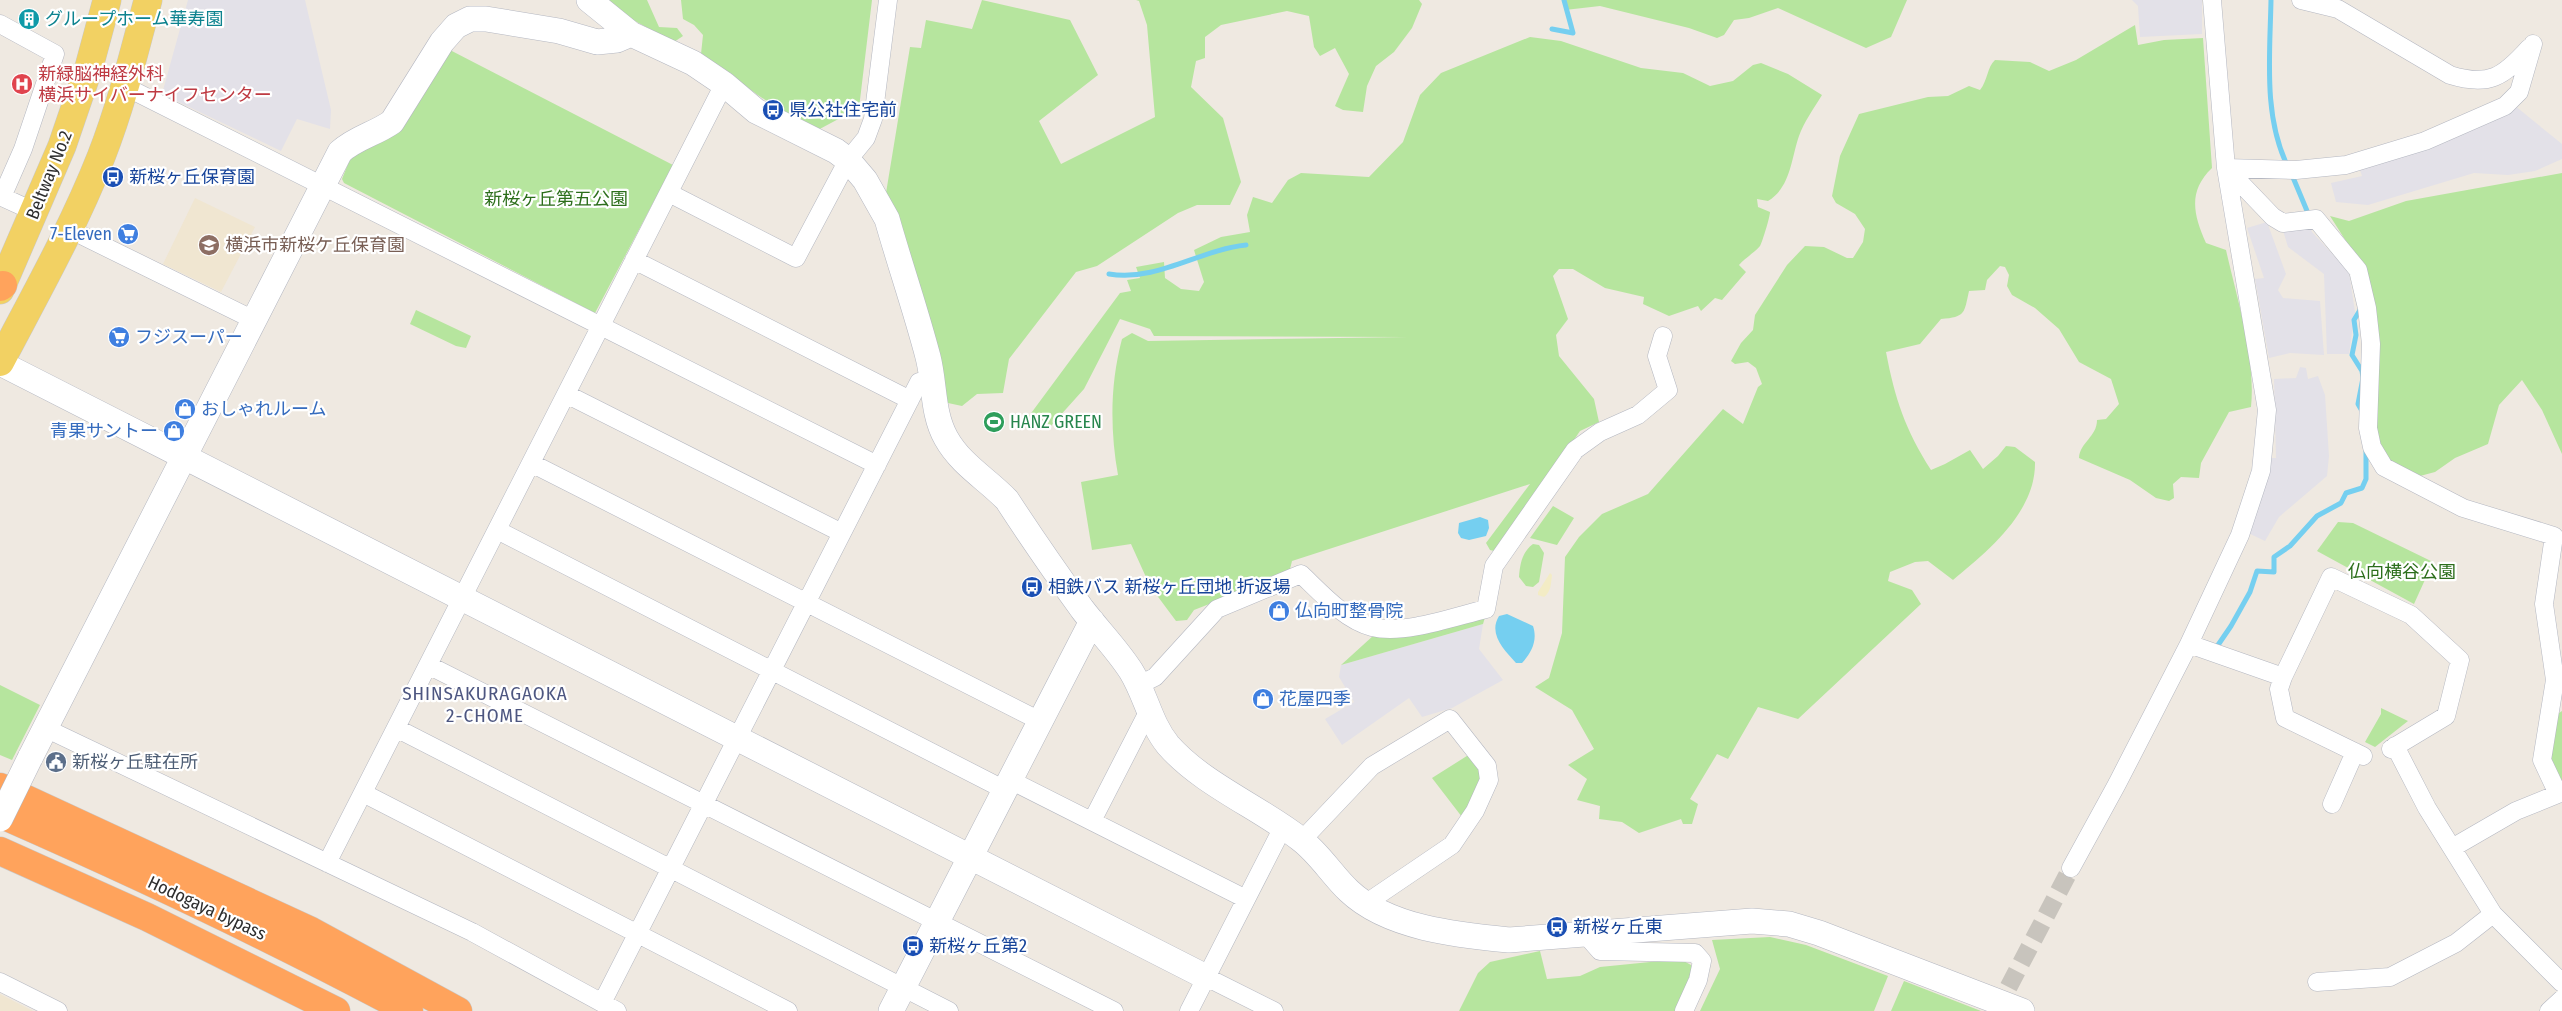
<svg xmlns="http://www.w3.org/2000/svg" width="2562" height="1011" viewBox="0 0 2562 1011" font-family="'Fira Sans Condensed','Noto Sans JP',sans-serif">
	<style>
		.industrial { fill: #e3e1e8 }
		.education { fill: #f0e6d1 }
		.green { fill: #b6e59e }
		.sand { fill: #f3ecc5 }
		.water { fill: #75cff0 }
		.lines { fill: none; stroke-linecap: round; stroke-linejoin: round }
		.stream { stroke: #75cff0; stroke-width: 5 }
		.street-tunnel { stroke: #c8c4bd; stroke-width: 18; stroke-dasharray: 18 9; stroke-linecap: butt }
		.street-casing { stroke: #b4b7c1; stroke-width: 19 }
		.secondary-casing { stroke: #b4b7c1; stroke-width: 26 }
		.primary-casing { stroke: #c9c9c9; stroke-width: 29 }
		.highway-casing { stroke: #c9c9c9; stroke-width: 29 }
		.street { stroke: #fff; stroke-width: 18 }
		.secondary { stroke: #fff; stroke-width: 25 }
		.primary { stroke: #f2d163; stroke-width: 28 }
		.highway { stroke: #ffa35c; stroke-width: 28 }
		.secondary-bridge-casing { stroke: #b4b7c1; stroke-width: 26; stroke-linecap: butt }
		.secondary-bridge { stroke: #fff; stroke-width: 25 }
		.labels { text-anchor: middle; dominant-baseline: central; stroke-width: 4.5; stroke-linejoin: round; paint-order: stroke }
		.culture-label { font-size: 18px; fill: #0d838f; stroke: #fff; text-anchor: start }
		.health-label { font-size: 18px; fill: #be3a42; stroke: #fff; text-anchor: start }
		.transit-label { font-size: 18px; fill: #164399; stroke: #fff; text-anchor: start }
		.street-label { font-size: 18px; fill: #2e2e2e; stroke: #fff }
		.park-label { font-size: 18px; fill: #2c6e1b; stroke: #fff }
		.shop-label { font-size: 18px; fill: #366cbe; stroke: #fff; text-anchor: start }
		.education-label { font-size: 18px; fill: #785e54; stroke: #fff; text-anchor: start }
		.leisure-label { font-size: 18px; fill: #27864d; stroke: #fff; text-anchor: start }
		.service-label { font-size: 18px; fill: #4e5e75; stroke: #fff; text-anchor: start }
		.neighbourhood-label { font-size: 19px; letter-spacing: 1px; fill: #4d5680; stroke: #fff }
	</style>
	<rect width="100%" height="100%" fill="#efe9e1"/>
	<path class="industrial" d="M 188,0 L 305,0 L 331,110 L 330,129 L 297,119 L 281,151 L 162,94 Z
		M 2132,0 L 2202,0 L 2202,34 L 2140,37 L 2138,6 Z
		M 2514,105 L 2562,144 L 2562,159 L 2535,171 L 2508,175 L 2474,173 L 2368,205 L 2336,202 L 2331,183 L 2362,176 L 2358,164 Z
		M 2267,222 L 2286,274 L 2278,290 L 2283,298 L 2320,301 L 2324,355 L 2290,353 L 2269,358 L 2255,279 L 2264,278 L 2247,228 Z
		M 2309,224 L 2312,232 L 2349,272 L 2355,312 L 2349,354 L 2327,354 L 2324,274 L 2288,247 L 2282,227 Z
		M 2300,367 L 2306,368 L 2308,379 L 2318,376 L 2325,395 L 2329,456 L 2327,476 L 2279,517 L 2265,541 L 2246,532 L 2271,458 L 2276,458 L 2274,379 L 2296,378 Z
		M 1483,624 L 1479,649 L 1503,680 L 1452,708 L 1422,717 L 1409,698 L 1342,745 L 1325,719 L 1354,702 L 1339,677 L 1341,665 Z"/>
	<path class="education" d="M 195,198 L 255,227 L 221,292 L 163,264 Z
		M 0,994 L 33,1011 L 0,1011 Z"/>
	<path class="green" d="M 608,0 L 647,0 L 659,27 L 677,28 L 683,36 L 674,42 L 633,20 Z
		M 681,0 L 872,0 L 859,108 L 816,131 C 794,118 771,105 751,90 C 734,77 719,65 701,54 L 703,35 L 694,25 L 683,19 Z
		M 982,0 L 1070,20 L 1098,75 L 1039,121 L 1061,164 L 1155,117 L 1147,25 L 1139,1 L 1136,0 L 1419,0 L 1422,4 L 1412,28 L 1394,52 L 1376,66 L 1367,86 L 1363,112 L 1343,110 L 1335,106 L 1349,74 L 1335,48 L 1320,56 L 1314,47 L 1309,16 L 1287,11 L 1221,25 L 1205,37 L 1205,58 L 1196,61 L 1191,87 L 1223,118 L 1241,182 L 1230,205 L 1197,205 L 1178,213 L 1097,266 L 1076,272 L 1009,359 L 1003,393 L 977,394 L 962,406 L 948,403 L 940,411 L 886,193 L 910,47 L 921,48 L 926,20 L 972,29 Z
		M 1562,0 L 1907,0 L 1891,37 L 1866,48 L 1778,8 L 1749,18 L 1734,20 L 1724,35 L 1717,38 L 1689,28 L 1600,6 L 1565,10 Z
		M 2135,25 L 2138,45 L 2164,40 L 2203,38 L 2212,168 C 2188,191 2193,214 2206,243 L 2226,250 C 2237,299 2256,357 2251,407 L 2229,412 L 2201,463 L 2199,478 L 2181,477 L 2173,484 L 2174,498 L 2169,501 L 2156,498 L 2130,480 L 2079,458 C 2080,442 2097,437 2097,420 L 2106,419 L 2119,404 L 2111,379 L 2079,362 L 2059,329 L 2035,308 L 2012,295 L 2007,286 L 2009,275 L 2005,267 L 2000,266 L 1987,280 L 1985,290 L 1969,291 C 1964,313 1966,317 1941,319 L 1920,344 L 1886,352 C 1895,399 1905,429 1931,470 L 1945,464 L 1970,450 L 1983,469 L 1998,456 L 2006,446 L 2015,447 L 2035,462 C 2036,512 1988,551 1953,580 L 1928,561 L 1915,562 L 1890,572 L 1888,581 L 1912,590 L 1921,604 L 1798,719 L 1758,707 L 1728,759 L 1717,754 L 1690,799 L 1698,804 L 1692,824 L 1683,824 L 1681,819 L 1639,833 L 1622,822 L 1599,819 L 1600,806 L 1577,800 L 1587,779 L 1568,765 L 1594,749 L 1572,710 L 1535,687 L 1549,678 L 1562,633 L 1565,557 L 1579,537 L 1602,514 L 1648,494 L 1723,409 L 1743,424 L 1758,387 L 1762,384 L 1756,368 L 1748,362 L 1735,364 L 1731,361 L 1741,343 L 1753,330 L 1755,315 L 1787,265 L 1805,246 L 1824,247 L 1847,258 L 1853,258 L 1863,242 L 1865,229 L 1855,214 L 1836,203 L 1832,196 L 1840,156 L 1859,114 L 1928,97 L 1948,96 L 1969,86 L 1980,90 C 1988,80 1987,67 1995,60 L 2030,62 L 2049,71 L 2076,60 Z
		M 1530,37 L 1561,41 L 1641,68 L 1683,73 L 1710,86 L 1733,81 L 1753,65 L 1761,63 L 1788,74 L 1822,95 C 1814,108 1804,122 1799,136 C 1791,159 1791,187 1768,201 L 1757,199 L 1758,207 L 1770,212 C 1770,217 1762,243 1760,246 C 1754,253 1745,258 1739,265 L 1746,272 L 1722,300 L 1715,298 L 1701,311 L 1698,306 L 1669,316 L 1643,304 L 1644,297 L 1605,288 L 1573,269 L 1559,269 L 1553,276 L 1568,319 L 1556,335 L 1559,356 L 1594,399 L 1599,422 L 1580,431 L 1498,552 L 1490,550 L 1486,543 L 1530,484 L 1292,561 L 1289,573 L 1194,610 L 1187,620 L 1176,621 L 1150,586 L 1131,544 L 1092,550 L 1081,482 L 1118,475 C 1110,430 1110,384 1122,339 L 1132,333 L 1148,341 L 1408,337 L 1154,336 L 1150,329 L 1120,319 L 1084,389 L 1049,428 L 1029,416 L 1120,293 L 1131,291 L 1127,280 L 1140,278 L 1136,267 L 1164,262 L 1165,278 L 1181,289 L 1199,291 L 1204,282 L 1194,250 L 1221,237 L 1250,232 L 1247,215 L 1253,197 L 1272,203 L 1288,180 L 1301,173 L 1369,177 L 1403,142 L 1420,95 L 1441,73 Z
		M 448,49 L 673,165 L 595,313 L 344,183 L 342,179 L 352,154 Z
		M 2562,173 L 2562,454 L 2542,410 L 2522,380 L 2499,405 L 2488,444 L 2455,458 L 2435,472 L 2405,480 L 2371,439 L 2365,271 L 2330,216 L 2349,221 L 2406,201 Z
		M 416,310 L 471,336 L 466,348 L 456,346 L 410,324 Z
		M 1553,506 L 1574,518 L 1557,545 L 1530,538 Z
		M 2338,522 L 2353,523 L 2433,562 L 2414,604 L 2317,551 Z
		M 1533,544 L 1539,545 L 1544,553 L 1539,582 L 1533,587 L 1526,586 L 1519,577 C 1520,564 1522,552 1533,544 Z
		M 1486,614 L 1483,624 L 1341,665 L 1374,635 Z
		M 0,685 L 40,705 L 12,760 L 0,755 Z
		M 2381,708 L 2408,721 L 2375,747 L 2365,742 L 2381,714 Z
		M 2562,711 L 2562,790 L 2545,759 L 2553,717 Z
		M 1470,754 C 1492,786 1480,788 1462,817 L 1432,778 Z
		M 1770,937 L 1806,945 L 1888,976 L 1874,1011 L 1700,1011 L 1720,969 L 1712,940 Z
		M 1540,951 L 1547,979 L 1580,976 L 1600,967 L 1680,959 L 1691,965 L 1694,971 L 1678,1011 L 1459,1011 L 1478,973 L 1490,962 Z
		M 1904,981 L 1981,1011 L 1891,1011 Z"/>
	<path class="sand" d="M 1550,573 L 1552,575 C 1551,583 1551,592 1544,597 L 1538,595 L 1538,592 Z"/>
	<path class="water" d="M 1480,517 L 1488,520 L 1489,528 L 1486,536 L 1469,540 L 1461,538 L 1458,533 L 1459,523 Z
		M 1507,614 L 1533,626 C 1538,641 1531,653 1522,663 L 1516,663 C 1504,650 1488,634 1499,616 Z"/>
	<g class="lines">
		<path class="stream" d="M 2271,0 C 2270,55 2263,117 2288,167
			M 1552,29 L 1573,33 L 1564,0
			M 2292,175 L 2310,218
			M 1109,274 C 1157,282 1199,250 1246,245
			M 2360,310 L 2354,320 L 2356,335 L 2352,355 L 2362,371 L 2363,378 L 2358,404 L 2362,411
			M 2218,645 L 2231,626 L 2250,592 L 2257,571 L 2274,572 L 2274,557 L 2290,546 L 2317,516 L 2341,503 L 2346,493 L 2362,488 L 2366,479 L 2366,451"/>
		<path class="street-tunnel" d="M 1996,1011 L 2071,868"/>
		<g class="street-casing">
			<path id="street" d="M 2301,0 L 2338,9 L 2450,75 C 2489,87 2503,77 2529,48
				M 0,24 L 55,54 L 23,149 L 2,197
				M 126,87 L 877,465
				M 2226,168 L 2273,217 L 2283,223 L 2316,219 L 2358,270 L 2367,308 L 2371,344 L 2368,428 L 2372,447 L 2384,467 L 2463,508 L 2554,536 L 2544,604 L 2555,680 L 2542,760 L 2558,794 L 2516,811 L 2452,848
				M 2226,168 L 2296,170 L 2346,165 L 2425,141 L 2505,106 L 2519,92 L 2533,44
				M 669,193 L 796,258 L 848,160 L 866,138 L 873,119 L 888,0
				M 0,196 L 35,212
				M 69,229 L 254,320
				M 634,260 L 910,400
				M 566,394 L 842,533
				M 531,463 L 1040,721
				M 497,530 L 1005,790
				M 2189,644 L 2283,677
				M 428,665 L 1114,1011
				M 1139,685 L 1155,677 L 1217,609 L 1301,574 C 1321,593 1345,620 1372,627 C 1404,635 1453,617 1486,609 L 1494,566 L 1575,450 L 1600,432 L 1638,415 L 1668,390 L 1657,356 L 1663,336
				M 45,728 L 472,932 L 617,1011
				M 396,728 L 949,1011
				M 2395,746 L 2427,808 L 2493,914 L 2562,983
				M 2363,756 L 2285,718 L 2279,689 L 2283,677 L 2331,577 L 2411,615 L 2460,660 L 2446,716 L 2391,749
				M 1010,780 L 1246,899
				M 363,793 L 788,1011
				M 2332,804 L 2355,752
				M 1092,821 L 1148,712
				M 1302,840 L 1372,766 L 1450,719 L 1487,766 L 1489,780 L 1475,811 L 1452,845 L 1365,904
				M 327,863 L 724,84
				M 2071,868 L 2117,784 L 2189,644 L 2240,535 L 2261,471 L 2267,410 L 2226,168 L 2212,0
				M 1586,935 L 1600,951 L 1695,953 L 1702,961 L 1698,980 L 1684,1011
				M 1206,977 L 1274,1011
				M 0,982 L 58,1011
				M 2317,982 L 2390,977 L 2456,943 L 2493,914
				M 602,1003 L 919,382 L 932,379
				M 1189,1011 L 1283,827
				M 2549,1011 L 2562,999"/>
		</g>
		<g class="secondary-casing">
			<path id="secondary" d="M 589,0 L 631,34 L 693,63 L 724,84 L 756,111 L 836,151 L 848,160 L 865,180 L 887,219 C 900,265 916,311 928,357 C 935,384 932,413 946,438 C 961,465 987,479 1007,500 C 1031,537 1056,573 1082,609 C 1098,630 1117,649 1131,671 C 1146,695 1150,723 1168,745 C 1202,784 1259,807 1300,839 C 1319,853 1332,875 1349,891 C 1388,928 1457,935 1509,940 L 1752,921 L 1789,924 L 1819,933 L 2022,1011
				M 0,363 L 1206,977
				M 30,758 L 340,152 C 355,138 375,134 392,122 L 442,42 L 456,26 L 470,19 L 486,19 L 559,31 L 597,42 L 617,40 L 631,34
				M 891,1011 L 1092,621"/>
		</g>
		<g class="primary-casing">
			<path id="primary" d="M 0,290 L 62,146 L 89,67 L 107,0
				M 0,362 C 35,295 73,228 101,157 C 121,106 134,53 148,0"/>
		</g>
		<g class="highway-casing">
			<path id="highway" d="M 0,287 L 3,285
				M 0,787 L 311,931 L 458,1011
				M 0,814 C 139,875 275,939 409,1011
				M 0,851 L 147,917 L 336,1011"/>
		</g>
		<use href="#street" class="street"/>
		<use href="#secondary" class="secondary"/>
		<use href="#primary" class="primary"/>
		<use href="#highway" class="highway"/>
		<g class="secondary-bridge-casing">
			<path id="secondary-bridge" d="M 0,819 L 30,758"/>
		</g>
		<use href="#secondary-bridge" class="secondary-bridge"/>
	</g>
	<defs>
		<g id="building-disc" transform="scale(1.125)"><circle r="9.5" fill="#0f9aa8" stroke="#fff"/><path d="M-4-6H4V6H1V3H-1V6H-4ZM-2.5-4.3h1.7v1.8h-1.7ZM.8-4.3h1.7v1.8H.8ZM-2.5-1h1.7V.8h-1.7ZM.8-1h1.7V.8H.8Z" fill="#fff"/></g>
		<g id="hospital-disc" transform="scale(1.125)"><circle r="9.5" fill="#e0444e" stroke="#fff"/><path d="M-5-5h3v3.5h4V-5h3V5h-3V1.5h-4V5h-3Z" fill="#fff"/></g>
		<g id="bus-disc" transform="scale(1.125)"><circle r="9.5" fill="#1a4fb4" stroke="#fff"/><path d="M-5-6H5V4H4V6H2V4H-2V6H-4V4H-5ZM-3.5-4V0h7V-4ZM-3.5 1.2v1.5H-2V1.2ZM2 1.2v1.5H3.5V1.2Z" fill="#fff"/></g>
		<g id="supermarket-disc" transform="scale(1.125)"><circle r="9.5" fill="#3f7fe0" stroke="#fff"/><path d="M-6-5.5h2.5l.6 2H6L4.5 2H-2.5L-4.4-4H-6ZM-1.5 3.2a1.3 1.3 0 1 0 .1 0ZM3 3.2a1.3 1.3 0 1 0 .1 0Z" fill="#fff"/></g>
		<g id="school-disc" transform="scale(1.125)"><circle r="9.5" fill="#8d6e63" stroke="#fff"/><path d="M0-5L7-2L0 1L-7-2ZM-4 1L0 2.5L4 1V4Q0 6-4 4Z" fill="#fff"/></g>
		<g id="shop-disc" transform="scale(1.125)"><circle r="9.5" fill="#3f7fe0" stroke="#fff"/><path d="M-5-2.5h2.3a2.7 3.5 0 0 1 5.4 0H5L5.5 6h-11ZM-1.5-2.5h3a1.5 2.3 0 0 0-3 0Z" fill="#fff"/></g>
		<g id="stadium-disc" transform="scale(1.125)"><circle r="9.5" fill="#2e9e5b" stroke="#fff"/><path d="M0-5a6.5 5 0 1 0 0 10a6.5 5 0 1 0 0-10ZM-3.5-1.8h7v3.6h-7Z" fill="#fff"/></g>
		<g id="civic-disc" transform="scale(1.125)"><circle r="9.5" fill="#5c6f8a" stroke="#fff"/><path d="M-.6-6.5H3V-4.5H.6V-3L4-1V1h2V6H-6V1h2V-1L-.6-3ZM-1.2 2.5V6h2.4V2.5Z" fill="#fff"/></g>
	</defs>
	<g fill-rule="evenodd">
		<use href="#building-disc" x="29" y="19"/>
		<use href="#hospital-disc" x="22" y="84"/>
		<use href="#bus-disc" x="773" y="110"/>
		<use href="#bus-disc" x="113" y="177"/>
		<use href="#supermarket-disc" x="128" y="234"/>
		<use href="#school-disc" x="209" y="245"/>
		<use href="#supermarket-disc" x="119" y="337"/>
		<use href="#shop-disc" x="185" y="409"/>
		<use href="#stadium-disc" x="994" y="422"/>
		<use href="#shop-disc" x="174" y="431"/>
		<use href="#bus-disc" x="1032" y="587"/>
		<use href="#shop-disc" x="1279" y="611"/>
		<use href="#shop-disc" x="1263" y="699"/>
		<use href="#civic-disc" x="56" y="762"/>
		<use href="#bus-disc" x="1557" y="927"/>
		<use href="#bus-disc" x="913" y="946"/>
	</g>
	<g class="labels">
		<g class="culture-label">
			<text x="45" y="19">グループホーム華寿園</text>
		</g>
		<g class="health-label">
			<text x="38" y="74">新緑脳神経外科<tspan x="38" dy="21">横浜サイバーナイフセンター</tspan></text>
		</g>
		<g class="transit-label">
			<text x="789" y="110">県公社住宅前</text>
			<text x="129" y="177">新桜ヶ丘保育園</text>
			<text x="1048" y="587">相鉄バス 新桜ヶ丘団地 折返場</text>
			<text x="1573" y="927">新桜ヶ丘東</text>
			<text x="929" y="946">新桜ヶ丘第2</text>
		</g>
		<g class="street-label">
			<text transform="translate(49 175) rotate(-68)">Beltway No.2</text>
			<text transform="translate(207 908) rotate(25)">Hodogaya bypass</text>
		</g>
		<g class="park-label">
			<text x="556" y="199">新桜ヶ丘第五公園</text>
			<text x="2402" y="572">仏向横谷公園</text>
		</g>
		<g class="shop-label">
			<text x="112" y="234" text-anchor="end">7-Eleven</text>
			<text x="135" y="337">フジスーパー</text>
			<text x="201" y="409">おしゃれルーム</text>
			<text x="158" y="431" text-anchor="end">青果サントー</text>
			<text x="1295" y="611">仏向町整骨院</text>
			<text x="1279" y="699">花屋四季</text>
		</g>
		<g class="education-label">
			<text x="225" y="245">横浜市新桜ケ丘保育園</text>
		</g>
		<g class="leisure-label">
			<text x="1010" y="422">HANZ GREEN</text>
		</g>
		<g class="service-label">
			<text x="72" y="762">新桜ヶ丘駐在所</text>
		</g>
		<g class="neighbourhood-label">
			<text x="485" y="693">SHINSAKURAGAOKA<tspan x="485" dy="22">2-CHOME</tspan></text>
		</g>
	</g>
</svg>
